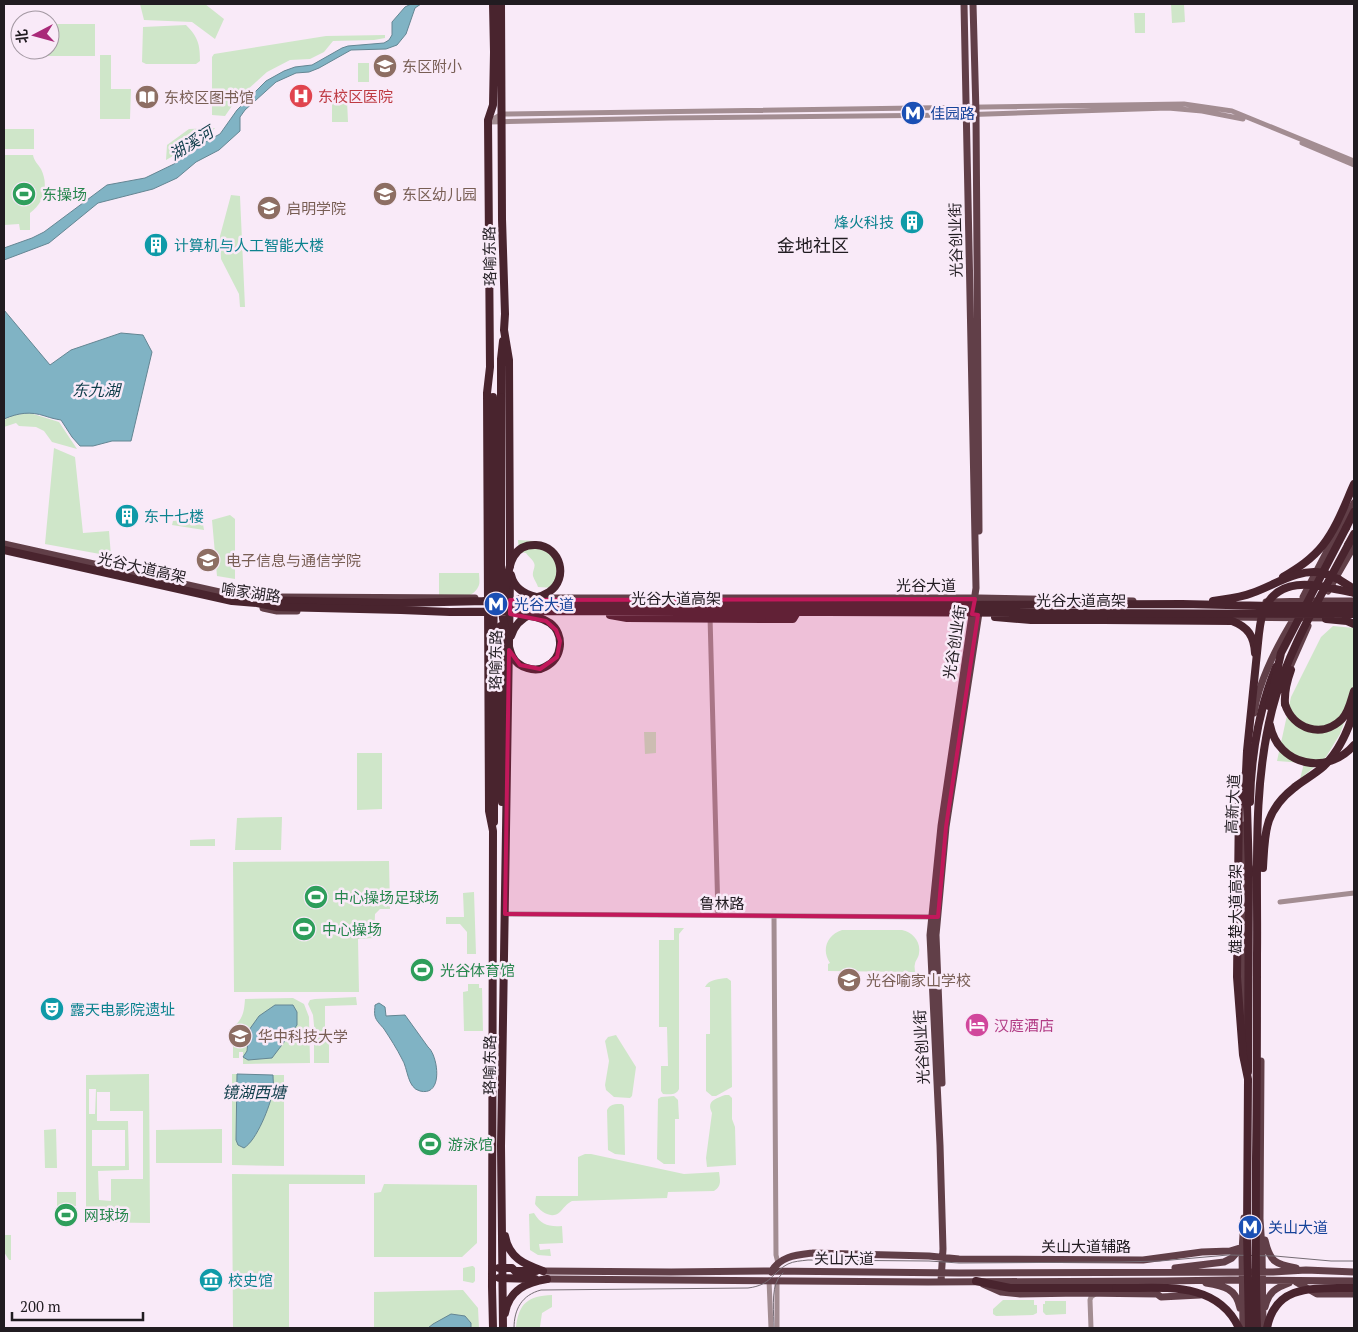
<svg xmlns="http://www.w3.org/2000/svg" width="1358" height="1332" viewBox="0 0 1358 1332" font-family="'PT Serif','Noto Sans SC',serif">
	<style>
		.green { fill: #cfe6c9; fill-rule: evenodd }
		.water { fill: #80b3c4; stroke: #648693 }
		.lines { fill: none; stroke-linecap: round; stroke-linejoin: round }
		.minor { stroke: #a38d92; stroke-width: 5 }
		.major { stroke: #613f48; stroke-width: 7 }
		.highway { stroke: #49242e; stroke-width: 8 }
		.tram { stroke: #756c74; stroke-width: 1 }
		.highway-bridge { stroke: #49242e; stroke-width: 8 }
		.marked { fill: #c2185b; fill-opacity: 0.2; stroke: #c2185b; stroke-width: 4; stroke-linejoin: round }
		.labels { text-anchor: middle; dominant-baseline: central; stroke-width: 5; stroke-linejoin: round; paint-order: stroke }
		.education-label { font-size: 15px; fill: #785e54; stroke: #f9eaf8; text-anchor: start }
		.health-label { font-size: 15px; fill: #be3a42; stroke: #f9eaf8; text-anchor: start }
		.transit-label { font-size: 15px; fill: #164399; stroke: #f9eaf8; text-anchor: start }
		.leisure-label { font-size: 15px; fill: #27864d; stroke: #f9eaf8; text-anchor: start }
		.culture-label { font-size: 15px; fill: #0d838f; stroke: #f9eaf8; text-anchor: start }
		.street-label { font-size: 15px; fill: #211c21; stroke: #f9eaf8 }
		.hotel-label { font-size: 15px; fill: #b23c85; stroke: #f9eaf8; text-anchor: start }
		.water-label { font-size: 16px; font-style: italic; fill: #0e3c49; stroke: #f9eaf8 }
		.quarter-label { font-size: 18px; fill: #211c21; stroke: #f9eaf8 }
	</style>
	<rect width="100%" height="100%" fill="#f9eaf8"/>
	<path class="green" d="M 140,4 L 205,4 L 224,19 L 215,39 L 192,22 L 144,20 Z
		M 1171,4 L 1184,4 L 1185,22 L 1172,23 Z
		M 1134,13 L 1145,13 L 1145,33 L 1135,33 Z
		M 50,24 L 95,24 L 95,56 L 47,56 L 47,50 L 50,50 Z
		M 186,25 C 198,37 200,44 200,61 L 196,64 L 146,64 L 142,62 L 143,27 Z
		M 385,35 L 385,38 L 374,40 L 333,41 L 324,52 L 310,59 L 290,60 L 267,72 L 246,91 L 234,103 L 225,116 L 212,115 L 212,57 L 214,54 L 326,36 Z
		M 100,55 L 111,55 L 111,89 L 131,89 L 130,119 L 100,119 Z
		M 358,63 L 369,63 L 369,82 L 358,82 Z
		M 332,94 L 339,99 L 347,100 L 348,122 L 332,122 Z
		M 215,128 L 209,135 L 166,160 L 167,145 L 189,129 Z
		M 4,129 L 34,129 L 34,149 L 4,149 Z
		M 4,155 L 33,155 C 34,161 38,164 41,169 C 49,185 44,203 30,213 L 30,230 L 20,230 L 19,224 L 4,225 Z
		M 231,195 L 240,196 L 245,307 L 240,307 L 239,294 L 221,259 L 220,236 Z
		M 30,413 L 59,422 L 77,449 L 52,442 L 44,431 L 36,427 L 19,426 L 16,423 L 4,427 L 4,420 L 15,415 Z
		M 54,448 L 75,457 L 83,533 L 109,531 L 111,556 L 45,544 Z
		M 230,515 L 235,519 L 235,579 L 217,576 L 212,520 Z
		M 202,518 L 204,530 L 172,525 L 173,521 Z
		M 518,540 L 534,541 L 546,545 L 558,556 L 555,588 L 538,587 C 537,583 534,580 533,576 C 532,571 536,567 534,563 C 533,560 528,556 526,553 L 519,552 Z
		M 439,573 L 479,573 C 479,576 480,582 479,585 C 473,601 452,598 439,598 Z
		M 1333,626 L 1354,628 L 1354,701 L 1350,706 L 1340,734 L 1326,757 L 1300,779 L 1304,763 L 1277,761 L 1291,697 L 1321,637 Z
		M 644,732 L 656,732 L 656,753 L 645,754 Z
		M 357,753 L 382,753 L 382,809 L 357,810 Z
		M 282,817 L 281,850 L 235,850 L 237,818 Z
		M 215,839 L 215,846 L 190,846 L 190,840 Z
		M 389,861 L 390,909 L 380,909 L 375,914 L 374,938 L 358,939 L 359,992 L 234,992 L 233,862 Z
		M 474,892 L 476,954 L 467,954 L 467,932 L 460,924 L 446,924 L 446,917 L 464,917 L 463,893 Z
		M 674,928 L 684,928 L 679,934 L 679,1089 C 676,1096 669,1094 663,1094 L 661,1091 L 661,1066 L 668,1066 L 667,1027 L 659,1027 L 659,940 L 674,940 Z
		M 842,930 L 902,930 C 913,932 921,942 919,953 C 919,957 915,961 915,964 C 914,967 915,969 915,972 L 828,971 L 828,964 L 830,963 C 821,950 827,935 842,930 Z
		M 727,978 L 731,981 L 732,1087 L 716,1096 L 712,1096 L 706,1091 L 706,1034 L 710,1034 L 710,987 L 705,987 C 709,979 719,979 727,978 Z
		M 468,984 L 479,984 L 479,988 L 482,988 L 483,1031 L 464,1031 L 463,992 L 468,991 Z
		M 356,997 L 357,1005 L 325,1006 L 325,1029 L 329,1030 L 329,1063 L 314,1063 L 314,1025 L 313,1015 L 308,1004 L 310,1000 L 315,999 Z
		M 293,998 L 304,1004 L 309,1017 L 310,1063 L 243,1064 L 243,1052 L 239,1052 L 239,1058 L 233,1058 L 233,1039 L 243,1039 L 243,1037 L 232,1037 L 232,1028 C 243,1019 244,1013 245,999 ZM 275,1005 L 293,1005 L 244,1054 L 247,1051 L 249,1030 Z
		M 616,1035 L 636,1067 L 632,1096 L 630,1098 L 614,1097 L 606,1090 L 605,1085 L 609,1061 L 605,1041 L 608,1037 Z
		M 149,1074 L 150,1223 L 86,1222 L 86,1075 ZM 89,1089 L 96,1089 L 95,1114 L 89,1114 ZM 97,1092 L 110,1092 L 110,1111 L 143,1111 L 143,1179 L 111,1179 L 111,1201 L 99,1200 L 98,1171 L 129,1170 L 128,1121 L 97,1121 ZM 92,1130 L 125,1130 L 125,1166 L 92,1166 Z
		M 232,1074 L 237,1074 L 236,1140 L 270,1100 L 273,1091 L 273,1075 L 284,1075 L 284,1166 L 232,1165 Z
		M 725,1095 L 729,1095 L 732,1098 L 732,1119 L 735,1127 L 736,1165 L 707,1167 L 706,1158 L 712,1113 C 706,1101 715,1099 725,1095 Z
		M 674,1096 L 678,1100 L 679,1119 L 675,1119 L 675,1164 L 664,1164 L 657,1159 L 658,1099 L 661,1097 Z
		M 622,1104 L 624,1106 L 625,1155 L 615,1154 L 608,1150 L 607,1110 C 610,1104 615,1104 622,1104 Z
		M 56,1129 L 57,1168 L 45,1168 L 44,1130 Z
		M 222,1129 L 222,1163 L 156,1163 L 156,1130 Z
		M 585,1154 L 591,1154 L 684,1174 L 719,1172 C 720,1180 722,1186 714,1191 L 668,1192 L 667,1198 L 572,1201 C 566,1204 564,1208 560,1212 C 551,1220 540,1211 535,1204 L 536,1196 L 578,1196 L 578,1157 Z
		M 232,1174 L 365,1175 L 365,1184 L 289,1184 L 289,1328 L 233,1328 Z
		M 384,1184 L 477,1185 L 477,1243 L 462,1257 L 374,1257 L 374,1193 L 381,1192 Z
		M 57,1192 L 76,1192 L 76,1206 L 57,1206 Z
		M 56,1208 L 76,1208 L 76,1222 L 57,1222 Z
		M 534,1213 C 541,1225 549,1227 562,1226 L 563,1243 L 539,1244 L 540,1250 L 550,1249 L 551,1256 L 538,1255 L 530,1250 L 529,1214 Z
		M 4,1235 L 11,1235 L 11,1260 L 9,1260 L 4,1252 Z
		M 472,1266 L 473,1266 L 475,1268 L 475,1281 L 473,1283 L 463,1281 L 463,1268 Z
		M 463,1290 L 478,1308 L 479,1328 L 471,1328 L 470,1323 L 433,1324 L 428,1328 L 374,1328 L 374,1292 Z
		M 552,1295 L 552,1307 L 542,1313 L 540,1327 L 516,1327 C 519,1303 528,1296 552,1295 Z
		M 1003,1300 L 1034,1300 L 1034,1305 L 1037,1305 L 1037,1313 L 1033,1315 L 996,1316 L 993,1314 L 993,1309 Z
		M 1045,1301 L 1066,1301 L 1066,1314 L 1046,1315 L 1043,1312 L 1043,1304 L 1045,1304 Z"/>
	<path class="water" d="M 411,4 L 421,4 L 415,8 L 406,34 L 397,45 L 386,49 L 351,50 L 319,68 L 309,72 L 296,73 L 276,82 L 245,110 L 240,117 L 240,131 L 219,150 L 196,162 L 177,178 L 153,189 L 98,203 L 49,243 L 4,260 L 4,248 L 32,238 L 44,232 L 107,185 L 145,178 L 174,164 L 190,150 L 220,134 L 237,110 L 266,81 L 284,71 L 295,67 L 312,65 L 342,48 L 348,46 L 384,43 L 389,40 L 392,35 L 392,22 L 405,7 Z
		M 4,310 L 50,365 L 71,350 L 121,333 L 143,335 L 152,352 L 131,441 L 112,441 L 93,446 L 80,446 L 72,437 L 61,420 C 55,419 51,418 45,416 C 30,411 18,413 4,419 Z
		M 379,1003 L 385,1007 L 386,1016 L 405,1015 L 428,1047 C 438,1055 444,1097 420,1091 C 407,1088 408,1068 402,1059 C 397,1049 390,1038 384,1029 C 381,1025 376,1021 375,1016 C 374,1013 375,1008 375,1005 Z
		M 275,1005 L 293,1005 L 297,1012 L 297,1025 L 272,1058 L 248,1060 L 243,1057 L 247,1051 L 249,1030 L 259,1016 Z
		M 237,1074 L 273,1075 C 273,1080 274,1086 273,1091 C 270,1106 257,1140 244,1148 L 238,1145 L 236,1140 Z
		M 451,1314 L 465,1316 L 471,1323 L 471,1328 L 428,1328 L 433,1324 Z"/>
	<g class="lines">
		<path class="minor" d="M 488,122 L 502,114 L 1184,104 L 1232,111 L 1354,161
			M 490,122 L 670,118 L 958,115 L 1168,108 L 1202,111 L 1243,119
			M 1302,143 L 1354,165
			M 710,616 L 718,915
			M 1280,902 L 1354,893
			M 505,914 L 935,917
			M 774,916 L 776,1255 L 778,1263
			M 769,1280 L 771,1328
			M 777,1328 L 777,1280
			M 1091,1328 L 1090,1300 L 1091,1297 L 1095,1294"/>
		<path class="major" d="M 973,4 L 976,113 L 979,531
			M 4,544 L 233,595 L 260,598 L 277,597 L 475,598
			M 1328,591 L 1354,546
			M 538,598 L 979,598 L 1133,601
			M 1266,602 L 1311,601 L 1354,601
			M 1303,604 L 1304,601 L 1303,597 L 1326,553 L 1354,503
			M 263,608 L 277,611 L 297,611
			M 1225,617 L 1331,618
			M 1289,669 L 1308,626
			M 1254,713 C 1259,679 1278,644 1296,615
			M 1244,1025 L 1243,903 L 1244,825
			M 1261,1061 L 1260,1219 L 1262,1249 L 1263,1328
			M 942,1083 L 936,935 L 946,827 L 979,613 L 979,599
			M 1265,1240 C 1270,1262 1275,1264 1296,1268
			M 1175,1268 L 1224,1262 L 1232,1258 L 1241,1248
			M 543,1271 L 671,1272 L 771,1271 L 959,1273 L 1273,1272 L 1306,1270 L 1354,1272
			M 771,1272 C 780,1256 796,1255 813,1253 L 929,1256 L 959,1259 L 1143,1260 L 1202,1252 L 1230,1251 L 1243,1247
			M 547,1279 L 928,1282 L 1164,1281 L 1230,1280 L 1354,1281
			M 941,1281 L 943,1249 L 940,1145 L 930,935 L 941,826 L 976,588 L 964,4
			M 1296,1282 L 1317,1294 L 1354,1294
			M 1206,1283 C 1224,1286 1236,1288 1240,1308
			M 983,1284 L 1001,1292 L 1020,1294 L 1081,1293 L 1157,1294 L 1161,1297 L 1200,1295
			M 1265,1307 C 1269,1292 1275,1288 1289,1283
			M 1243,1328 L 1242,1251 L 1244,1218"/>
		<path class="highway" d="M 493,4 L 494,52 L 493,105 L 488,120 L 490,367 L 487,393 L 489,811 L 493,831 L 492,1287 L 493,1328
			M 501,4 L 502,219 L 505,314 L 504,330 L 509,360 L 510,566
			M 501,397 L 501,359 L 503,341
			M 1346,528 L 1354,512
			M 1348,545 L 1354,534
			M 511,575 C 514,588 523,594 536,597
			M 1283,577 C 1298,568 1312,559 1323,545 C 1337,527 1345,504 1354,484
			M 1338,579 L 1354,589
			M 253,600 L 401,603 L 485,601
			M 762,619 L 793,619 L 796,614
			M 1104,620 L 1232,621 C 1248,627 1254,636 1255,653
			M 511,636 C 514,626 522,618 531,614
			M 1285,704 C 1293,729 1322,739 1342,719 C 1349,712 1351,700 1354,691
			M 1295,787 C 1304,780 1315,774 1324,766 C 1339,751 1348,731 1354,711
			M 1239,799 L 1245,775
			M 1250,802 C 1251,756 1259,709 1276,667
			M 494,822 L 494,802
			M 1248,1072 L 1249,868
			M 505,1236 C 509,1258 524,1264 543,1271
			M 499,1268 L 512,1268 L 515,1271 L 536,1271
			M 499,1278 L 535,1279
			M 976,1281 L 1010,1288 L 1116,1288
			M 505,1313 C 509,1290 527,1282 547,1279
			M 503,1328 L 501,1146 L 510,578"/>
		<path class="tram" d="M 514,1328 C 514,1309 522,1295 541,1290 L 748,1288 C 772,1285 771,1273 788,1264 C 794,1261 801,1261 808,1260 L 929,1261 L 959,1263 L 1121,1262 L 1160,1261 L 1228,1255 L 1275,1256 L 1331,1261 L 1354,1261
			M 774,1328 C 774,1315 771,1290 778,1279 C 779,1277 781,1275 783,1273"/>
		<path class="highway-bridge" d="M 493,397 L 494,802
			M 501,397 L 501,592
			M 4,550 L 232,601 L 257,603 L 277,607 L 401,610 L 450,612 L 524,611 L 1354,614
			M 519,599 C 529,599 540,598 549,592 C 569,579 561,546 536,545 C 513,544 509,564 507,582 C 505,591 501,600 502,608 C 502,616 504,624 506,631 C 509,646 509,663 527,668 C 533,670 540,670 545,667 C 563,659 565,634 550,623 C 541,617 531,616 521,615
			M 485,601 L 519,604 L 923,605 L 1182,604 L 1276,606 L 1354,606
			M 1213,601 C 1226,599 1240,598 1252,593 C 1275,585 1298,568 1323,573 C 1328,574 1333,577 1338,579
			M 610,615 L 627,618 L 762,619
			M 995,617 L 1031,620 L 1104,620
			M 1326,619 L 1347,621 L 1354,624
			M 501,626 L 502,802
			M 1285,704 C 1284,691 1287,681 1291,670
			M 1269,706 L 1281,653 L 1346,528
			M 1270,725 C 1278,766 1328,776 1354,745
			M 1239,799 L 1237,977 L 1243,1055 L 1248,1079 L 1247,1232 L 1249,1328
			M 1263,868 C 1265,832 1264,811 1295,787
			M 1249,874 L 1246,772 L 1247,751 L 1258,643 C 1259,632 1260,622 1263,612 C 1279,571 1323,587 1354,593
			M 1116,1288 C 1161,1289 1216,1279 1239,1328
			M 1257,1328 C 1255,1272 1256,1216 1256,1159 C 1257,1091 1257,1022 1257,954 C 1258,872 1252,789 1272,710 C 1287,651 1320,598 1348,545
			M 1267,1328 C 1276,1282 1317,1289 1354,1288"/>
	</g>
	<path class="marked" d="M 975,599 L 972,614 L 978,615 L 946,827 L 938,917 L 505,914 L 509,650 L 520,665 L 540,669 L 557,657 L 560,641 L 556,630 L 546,621 L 510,614 L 510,600 Z"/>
	<defs>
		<g id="school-disc" transform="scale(1.25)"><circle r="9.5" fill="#8d6e63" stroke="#f9eaf8"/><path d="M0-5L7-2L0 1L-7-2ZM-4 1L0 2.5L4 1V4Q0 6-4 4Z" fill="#fff"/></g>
		<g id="hospital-disc" transform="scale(1.25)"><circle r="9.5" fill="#e0444e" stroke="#f9eaf8"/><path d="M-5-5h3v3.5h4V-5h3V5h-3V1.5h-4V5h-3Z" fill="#fff"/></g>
		<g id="library-disc" transform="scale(1.25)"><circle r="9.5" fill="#8d6e63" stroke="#f9eaf8"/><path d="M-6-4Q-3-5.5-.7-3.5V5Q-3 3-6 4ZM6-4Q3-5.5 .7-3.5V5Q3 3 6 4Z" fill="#fff"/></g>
		<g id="metro-disc" transform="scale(1.25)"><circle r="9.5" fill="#1a4fb4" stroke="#f9eaf8"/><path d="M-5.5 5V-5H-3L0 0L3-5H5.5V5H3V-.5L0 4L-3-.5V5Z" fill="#fff"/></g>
		<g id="stadium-disc" transform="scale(1.25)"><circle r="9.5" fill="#2e9e5b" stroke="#f9eaf8"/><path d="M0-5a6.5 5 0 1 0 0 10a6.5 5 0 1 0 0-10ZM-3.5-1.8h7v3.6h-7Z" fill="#fff"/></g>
		<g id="university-disc" transform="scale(1.25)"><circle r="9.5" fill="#8d6e63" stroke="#f9eaf8"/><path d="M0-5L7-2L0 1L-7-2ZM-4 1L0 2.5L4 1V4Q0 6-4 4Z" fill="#fff"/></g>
		<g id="building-disc" transform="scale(1.25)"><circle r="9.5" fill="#0f9aa8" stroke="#f9eaf8"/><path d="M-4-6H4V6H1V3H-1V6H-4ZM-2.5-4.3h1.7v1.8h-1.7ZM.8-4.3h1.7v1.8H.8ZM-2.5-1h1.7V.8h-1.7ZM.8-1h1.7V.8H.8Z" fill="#fff"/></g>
		<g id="theatre-disc" transform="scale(1.25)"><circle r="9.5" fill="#0f9aa8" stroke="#f9eaf8"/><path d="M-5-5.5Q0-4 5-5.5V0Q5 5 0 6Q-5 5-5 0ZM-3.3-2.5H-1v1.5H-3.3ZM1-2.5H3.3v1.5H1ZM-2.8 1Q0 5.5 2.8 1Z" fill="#fff"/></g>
		<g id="hotel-disc" transform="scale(1.25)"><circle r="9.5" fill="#d1479c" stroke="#f9eaf8"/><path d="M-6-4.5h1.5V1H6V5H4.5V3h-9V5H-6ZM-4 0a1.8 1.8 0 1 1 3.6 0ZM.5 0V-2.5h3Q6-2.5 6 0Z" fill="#fff"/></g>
		<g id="museum-disc" transform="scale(1.25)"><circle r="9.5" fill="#0f9aa8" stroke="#f9eaf8"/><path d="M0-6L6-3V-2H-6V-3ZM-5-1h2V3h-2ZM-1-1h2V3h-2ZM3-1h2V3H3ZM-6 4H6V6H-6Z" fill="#fff"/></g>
	</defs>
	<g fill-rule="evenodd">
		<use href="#school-disc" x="385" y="66"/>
		<use href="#hospital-disc" x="301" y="96"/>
		<use href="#library-disc" x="147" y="97"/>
		<use href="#metro-disc" x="913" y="113"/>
		<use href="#stadium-disc" x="24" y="194"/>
		<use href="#school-disc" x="385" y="194"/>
		<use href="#university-disc" x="269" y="208"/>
		<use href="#building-disc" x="912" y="222"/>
		<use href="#building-disc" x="156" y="245"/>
		<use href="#building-disc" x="127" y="516"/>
		<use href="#university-disc" x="208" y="560"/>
		<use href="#metro-disc" x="496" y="604"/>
		<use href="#stadium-disc" x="316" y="897"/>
		<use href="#stadium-disc" x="304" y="929"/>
		<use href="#stadium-disc" x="422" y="970"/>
		<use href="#school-disc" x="849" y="980"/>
		<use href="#theatre-disc" x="52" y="1009"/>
		<use href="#hotel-disc" x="977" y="1025"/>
		<use href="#university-disc" x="240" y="1036"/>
		<use href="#stadium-disc" x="430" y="1144"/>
		<use href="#stadium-disc" x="66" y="1215"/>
		<use href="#metro-disc" x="1250" y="1227"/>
		<use href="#museum-disc" x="211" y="1280"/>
	</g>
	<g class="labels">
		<g class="education-label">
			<text x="402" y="66">东区附小</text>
			<text x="164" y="97">东校区图书馆</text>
			<text x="402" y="194">东区幼儿园</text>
			<text x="286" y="208">启明学院</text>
			<text x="226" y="560">电子信息与通信学院</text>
			<text x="866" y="980">光谷喻家山学校</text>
			<text x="258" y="1036">华中科技大学</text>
		</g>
		<g class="health-label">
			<text x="318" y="96">东校区医院</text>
		</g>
		<g class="transit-label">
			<text x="930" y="113">佳园路</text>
			<text x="514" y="604">光谷大道</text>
			<text x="1268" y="1227">关山大道</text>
		</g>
		<g class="leisure-label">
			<text x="42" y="194">东操场</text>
			<text x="334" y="897">中心操场足球场</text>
			<text x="322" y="929">中心操场</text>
			<text x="440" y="970">光谷体育馆</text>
			<text x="448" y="1144">游泳馆</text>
			<text x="84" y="1215">网球场</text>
		</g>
		<g class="culture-label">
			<text x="894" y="222" text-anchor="end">烽火科技</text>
			<text x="174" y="245">计算机与人工智能大楼</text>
			<text x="144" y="516">东十七楼</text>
			<text x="70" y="1009">露天电影院遗址</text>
			<text x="228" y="1280">校史馆</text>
		</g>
		<g class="street-label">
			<text transform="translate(955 240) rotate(-91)">光谷创业街</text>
			<text transform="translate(489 256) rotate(-91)">珞喻东路</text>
			<text transform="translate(142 567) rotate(13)">光谷大道高架</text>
			<text x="926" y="585">光谷大道</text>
			<text transform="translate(251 592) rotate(8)">喻家湖路</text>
			<text x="676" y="598">光谷大道高架</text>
			<text x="1081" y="600">光谷大道高架</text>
			<text transform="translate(954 642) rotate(-81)">光谷创业街</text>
			<text transform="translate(495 660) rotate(-89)">珞喻东路</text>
			<text transform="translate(1232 804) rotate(-87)">高新大道</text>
			<text x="722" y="903">鲁林路</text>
			<text transform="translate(1235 909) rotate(-90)">雄楚大道高架</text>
			<text transform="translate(921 1047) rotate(-93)">光谷创业街</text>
			<text transform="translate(489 1065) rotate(-89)">珞喻东路</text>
			<text x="1086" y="1246">关山大道辅路</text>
			<text x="844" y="1258">关山大道</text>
		</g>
		<g class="hotel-label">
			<text x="994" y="1025">汉庭酒店</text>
		</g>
		<g class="water-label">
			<text transform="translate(191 143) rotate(-32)">湖溪河</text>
			<text x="96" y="390">东九湖</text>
			<text x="254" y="1092">镜湖西塘</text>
		</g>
		<g class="quarter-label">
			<text x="813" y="245">金地社区</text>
		</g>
	</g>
	<rect width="1358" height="1332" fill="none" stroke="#211c21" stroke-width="10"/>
	<g transform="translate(35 35) rotate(264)"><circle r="24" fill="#f9eaf8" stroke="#a398a2"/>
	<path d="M0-4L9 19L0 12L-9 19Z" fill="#a92a79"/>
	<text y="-8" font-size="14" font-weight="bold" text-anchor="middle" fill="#211c21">北</text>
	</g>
	<path d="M12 1312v8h131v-8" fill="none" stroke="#211c21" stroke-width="2.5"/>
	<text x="20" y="1312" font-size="15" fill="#211c21" stroke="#f9eaf8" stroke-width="4" paint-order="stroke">200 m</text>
</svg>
